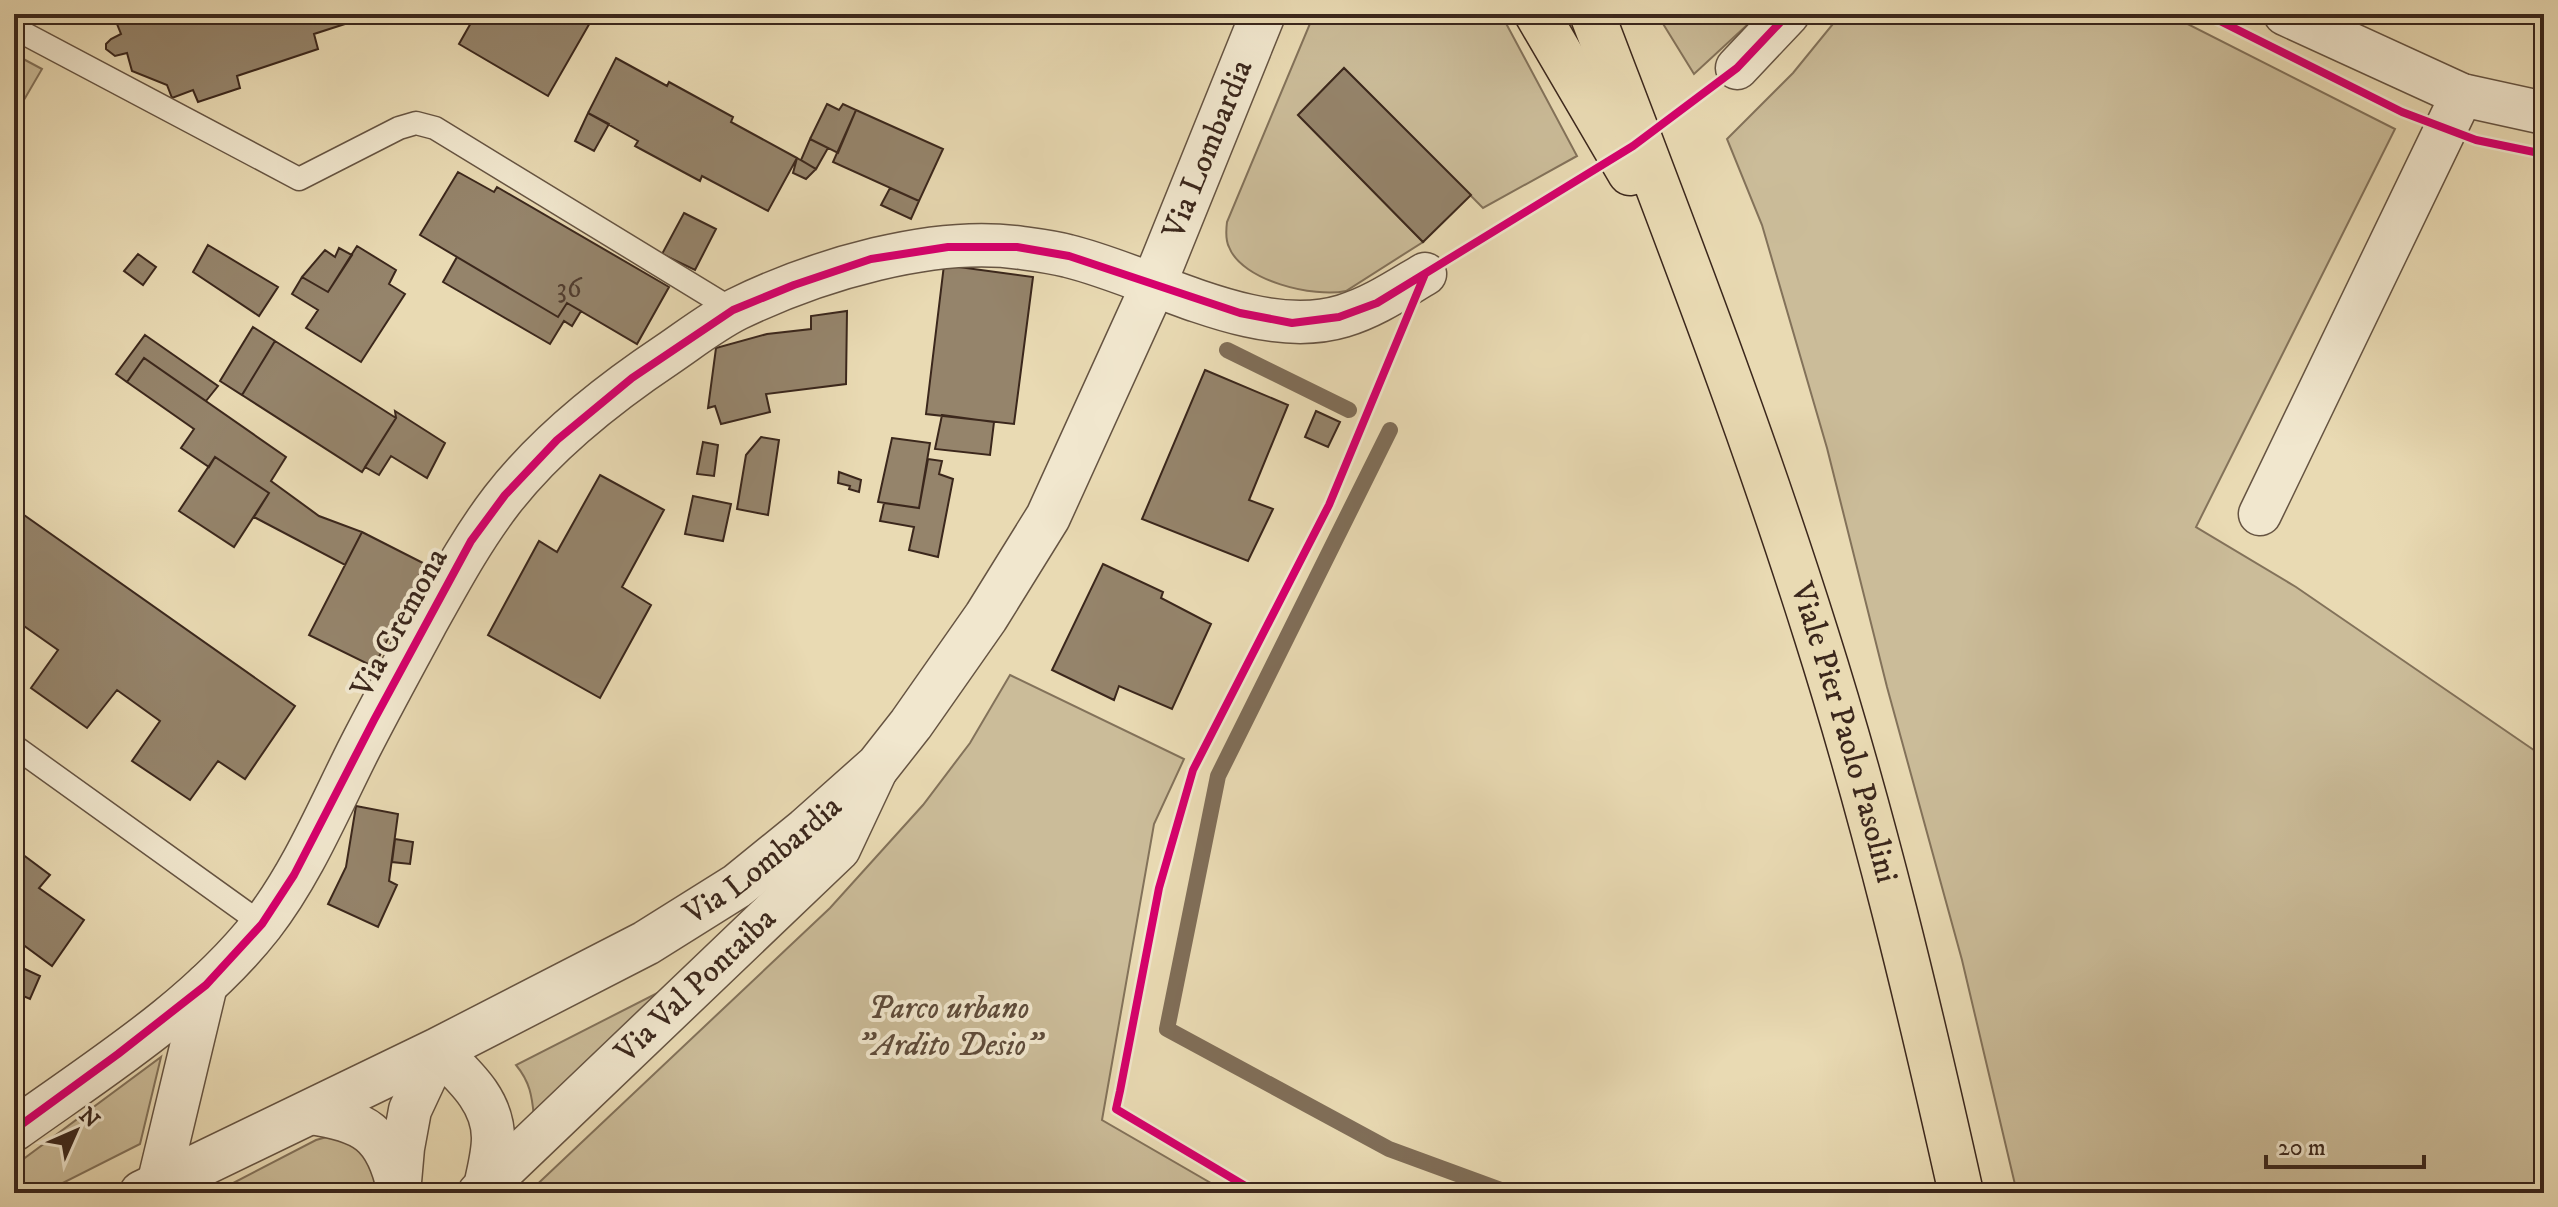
<svg xmlns="http://www.w3.org/2000/svg" width="2558" height="1207" viewBox="0 0 2558 1207" font-family="'IM FELL DW Pica',serif">
	<style>
		.green { fill: #cbbc99; stroke: #83725a; stroke-width: 2 }
		.lines { fill: none; stroke-linecap: round; stroke-linejoin: round }
		.stream { stroke: #806e58; stroke-width: 16 }
		.building { fill: #95846b; stroke: #3b271c; stroke-width: 2 }
		.service-casing { stroke: #665442; stroke-width: 25 }
		.minor-casing { stroke: #665442; stroke-width: 45 }
		.tertiary-casing { stroke: #665442; stroke-width: 47 }
		.primary-casing { stroke: #3b271c; stroke-width: 47 }
		.service { stroke: #f1e7ce; stroke-width: 22 }
		.minor { stroke: #f1e7ce; stroke-width: 42 }
		.tertiary { stroke: #f1e7ce; stroke-width: 44 }
		.primary { stroke: #e9dab3; stroke-width: 44 }
		.cycleway-casing { stroke: #f1e7ce; stroke-width: 13 }
		.cycleway { stroke: #d6006c; stroke-width: 8 }
		.labels { text-anchor: middle; dominant-baseline: central; stroke-width: 8; stroke-linejoin: round; paint-order: stroke }
		.number-label { font-size: 28px; fill: #523e30 }
		.street-label { font-size: 32px; fill: #3b271c; stroke: #f1e7ce }
		.park-label { font-size: 32px; font-style: italic; fill: #5f4c3b; stroke: #f1e7ce }
	</style>
	<rect width="100%" height="100%" fill="#e9dab3"/>
	<filter id="stains"><feTurbulence type="fractalNoise" baseFrequency=".0025" numOctaves="4"/><feColorMatrix values="0 0 0 0 .2 0 0 0 0 .09 0 0 0 0 .02 0 0 0 .5 -.17"/></filter>
	<radialGradient id="worn" r=".72"><stop offset=".6" stop-color="#630" stop-opacity="0"/><stop offset="1" stop-color="#630" stop-opacity=".3"/></radialGradient>
	<path class="green" d="M 1314,14 L 1501,14 L 1577,156 L 1483,208 L 1344,68 L 1298,115 L 1423,242 L 1346,291 C 1314,298 1242,281 1229,247 C 1225,239 1226,230 1227,222 Z
		M 1657,14 L 1759,14 L 1694,74 Z
		M 1841,14 L 2168,14 L 2395,129 L 2196,527 L 2296,587 L 2544,757 L 2544,1193 L 2017,1193 L 1962,960 L 1887,687 L 1827,448 L 1762,225 L 1727,139 L 1793,73 Z
		M 14,54 L 42,69 L 14,117 Z
		M 1010,675 L 1184,759 L 1154,824 L 1102,1120 L 1228,1193 L 528,1193 L 830,908 L 923,805 L 970,743 Z
		M 681,981 L 534,1117 C 532,1096 530,1082 516,1065 Z
		M 161,1057 L 140,1144 L 43,1193 L 14,1193 L 14,1166 Z
		M 334,1135 L 361,1148 L 381,1193 L 214,1193 L 316,1140 Z"/>
	<g class="lines">
		<path class="stream" d="M 1227,350 L 1349,410
			M 1390,430 L 1218,776 L 1167,1029 L 1389,1149 L 1509,1193"/>
	</g>
	<path class="building" d="M 113,14 L 376,14 L 314,34 L 318,49 L 237,76 L 240,88 L 198,102 L 193,90 L 172,98 L 167,85 L 132,71 L 127,53 L 115,56 L 106,49 L 106,44 L 111,39 L 121,34 Z
		M 476,14 L 595,14 L 548,96 L 459,44 Z
		M 616,58 L 667,86 L 669,82 L 733,117 L 731,122 L 797,158 L 768,211 L 702,176 L 700,181 L 635,146 L 638,141 L 588,113 Z
		M 1344,68 L 1471,195 L 1423,242 L 1298,115 Z
		M 827,104 L 839,110 L 843,104 L 856,110 L 838,153 L 810,139 Z
		M 856,110 L 943,149 L 919,201 L 833,162 Z
		M 588,113 L 609,124 L 594,151 L 575,141 Z
		M 810,139 L 828,148 L 816,169 L 801,160 Z
		M 797,158 L 816,169 L 806,179 L 793,173 Z
		M 458,172 L 494,192 L 497,187 L 669,287 L 637,344 L 567,303 L 558,317 L 420,235 Z
		M 890,188 L 919,201 L 911,219 L 881,205 Z
		M 684,213 L 716,229 L 695,270 L 662,254 Z
		M 208,245 L 278,287 L 259,316 L 193,272 Z
		M 357,246 L 396,270 L 389,284 L 405,294 L 361,362 L 306,328 L 318,310 L 292,294 L 302,277 L 328,292 Z
		M 339,248 L 352,255 L 328,292 L 302,277 L 325,250 L 335,257 Z
		M 138,254 L 156,267 L 143,285 L 124,271 Z
		M 457,257 L 558,317 L 567,303 L 581,311 L 572,326 L 564,321 L 550,344 L 443,282 Z
		M 944,265 L 1033,277 L 1014,424 L 926,414 Z
		M 847,311 L 846,384 L 766,394 L 770,412 L 721,424 L 715,406 L 708,408 L 716,348 L 767,334 L 811,329 L 811,316 Z
		M 253,327 L 275,341 L 242,395 L 220,381 Z
		M 145,335 L 218,386 L 206,401 L 144,358 L 127,382 L 116,374 Z
		M 275,341 L 396,418 L 362,472 L 242,395 Z
		M 144,358 L 286,457 L 271,481 L 319,516 L 362,532 L 345,565 L 254,517 L 269,493 L 215,457 L 209,467 L 181,448 L 194,429 L 127,382 Z
		M 1205,370 L 1288,405 L 1249,500 L 1273,509 L 1248,561 L 1142,519 Z
		M 395,411 L 445,443 L 427,478 L 391,456 L 379,475 L 365,467 L 396,418 Z
		M 1316,411 L 1340,422 L 1328,447 L 1305,437 Z
		M 942,415 L 994,422 L 990,455 L 935,449 Z
		M 761,437 L 779,440 L 768,515 L 737,509 L 746,455 Z
		M 892,438 L 930,443 L 919,508 L 878,502 Z
		M 703,442 L 718,445 L 714,476 L 697,474 Z
		M 215,457 L 269,493 L 234,547 L 179,511 Z
		M 928,459 L 942,461 L 939,474 L 953,479 L 938,557 L 909,550 L 914,527 L 880,521 L 884,503 L 919,508 Z
		M 839,472 L 861,480 L 859,492 L 849,489 L 850,486 L 838,483 Z
		M 600,475 L 664,510 L 622,587 L 651,605 L 600,698 L 488,635 L 539,541 L 557,552 Z
		M 693,496 L 731,504 L 723,541 L 685,534 Z
		M 14,508 L 295,706 L 245,779 L 218,761 L 190,800 L 132,761 L 160,721 L 117,690 L 87,728 L 31,688 L 58,650 L 14,619 Z
		M 362,532 L 425,564 L 374,667 L 309,635 Z
		M 1103,564 L 1163,592 L 1161,598 L 1211,624 L 1172,709 L 1119,686 L 1114,700 L 1052,670 Z
		M 356,806 L 398,814 L 389,881 L 397,885 L 378,927 L 328,904 L 346,867 Z
		M 395,839 L 413,842 L 410,864 L 392,862 Z
		M 14,848 L 50,875 L 39,888 L 84,920 L 52,966 L 14,938 Z
		M 14,964 L 40,976 L 30,999 L 14,992 Z"/>
	<g class="lines">
		<g class="service-casing">
			<path id="service" d="M 14,28 L 299,179 L 399,128 L 416,123 L 435,128 L 733,310
				M 14,746 L 262,924"/>
		</g>
		<g class="minor-casing">
			<g id="minor">
				<path d="M 2285,14 L 2462,95 L 2544,113"/>
				<path d="M 1737,68 L 1788,14"/>
				<path d="M 2260,514 L 2462,95"/>
				<path d="M 311,1113 C 364,1121 386,1133 398,1188"/>
				<path d="M 14,1130 C 99,1069 197,1008 262,925 C 303,872 330,806 360,747 C 381,706 403,666 425,625 C 449,582 472,539 502,500 C 547,442 608,394 668,354 C 690,339 713,321 737,309 C 817,270 934,235 1022,248 C 1037,250 1053,252 1068,256 C 1151,276 1257,342 1343,316 C 1373,307 1398,290 1425,274"/>
				<path d="M 158,1185 L 206,985"/>
				<path d="M 399,1193 L 403,1148 L 410,1110 L 438,1050 C 463,1075 493,1100 493,1138 C 493,1154 488,1172 485,1187"/>
				<path id="s1" d="M 479,1193 L 839,849 L 878,766"/>
			</g>
		</g>
		<g class="tertiary-casing">
			<g id="tertiary">
				<path id="s2" d="M 142,1193 L 438,1050 L 646,943 L 737,886 L 806,830 L 878,766 L 911,724 L 986,617 L 1048,517 L 1153,286 L 1263,14"/>
			</g>
		</g>
		<g class="primary-casing">
			<g id="primary">
				<path d="M 1537,14 L 1630,173"/>
				<path id="s3" d="M 1592,14 C 1670,219 1750,424 1816,634 C 1874,817 1919,1005 1961,1193"/>
			</g>
		</g>
		<use href="#service" class="service"/>
		<use href="#minor" class="minor"/>
		<use href="#tertiary" class="tertiary"/>
		<use href="#primary" class="primary"/>
		<g class="cycleway-casing">
			<path id="cycleway" d="M 2206,14 L 2402,112 L 2476,140 L 2544,154
				M 14,1130 L 118,1054 L 206,985 L 262,924 L 294,875 L 374,720 L 471,541 L 505,495 L 557,440 L 632,378 L 733,310 L 794,285 L 871,259 L 948,247 L 1017,247 L 1069,256 L 1240,313 L 1292,323 L 1339,317 L 1377,303 L 1633,146 L 1737,68 L 1788,14
				M 1257,1193 L 1116,1109 L 1120,1091 L 1159,888 L 1193,770 L 1329,505 L 1425,274"/>
		</g>
		<use href="#cycleway" class="cycleway"/>
	</g>
	<g class="labels">
		<g class="number-label">
			<text x="569" y="288">36</text>
		</g>
		<g class="street-label">
			<text stroke="none"><textPath href="#s2" startOffset="1558">Via Lombardia</textPath></text>
			<text transform="translate(400 623) rotate(-61)">Via Cremona</text>
			<text stroke="none"><textPath href="#s3" startOffset="762">Viale Pier Paolo Pasolini</textPath></text>
			<text stroke="none"><textPath href="#s2" startOffset="706">Via Lombardia</textPath></text>
			<text stroke="none"><textPath href="#s1" startOffset="300">Via Val Pontaiba</textPath></text>
		</g>
		<g class="park-label">
			<text x="949" y="1009">Parco urbano<tspan x="949" dy="37">"Ardito Desio"</tspan></text>
		</g>
	</g>
	<rect width="2558" height="1207" fill="none" stroke="#e9dab3" stroke-width="48"/>
	<rect x="16" y="16" width="2526" height="1175" fill="none" stroke="#3b271c" stroke-width="4"/>
	<rect x="24" y="24" width="2510" height="1159" fill="none" stroke="#3b271c" stroke-width="2"/>
	<g transform="translate(76 1131) rotate(45)" stroke="#f1e7ce" stroke-width="6" paint-order="stroke">
	<path d="M0-6L14 30L0 20L-14 30Z" fill="#3b271c"/>
	<text y="-12" font-size="22" font-weight="bold" text-anchor="middle" fill="#3b271c">N</text>
	</g>
	<path d="M2266 1155v12h158v-12" fill="none" stroke="#3b271c" stroke-width="4"/>
	<text x="2278" y="1155" font-size="24" fill="#3b271c" stroke="#f1e7ce" stroke-width="6" paint-order="stroke">20 m</text>
	<rect width="100%" height="100%" filter="url(#stains)"/>
	<rect width="100%" height="100%" fill="url(#worn)"/>
</svg>
